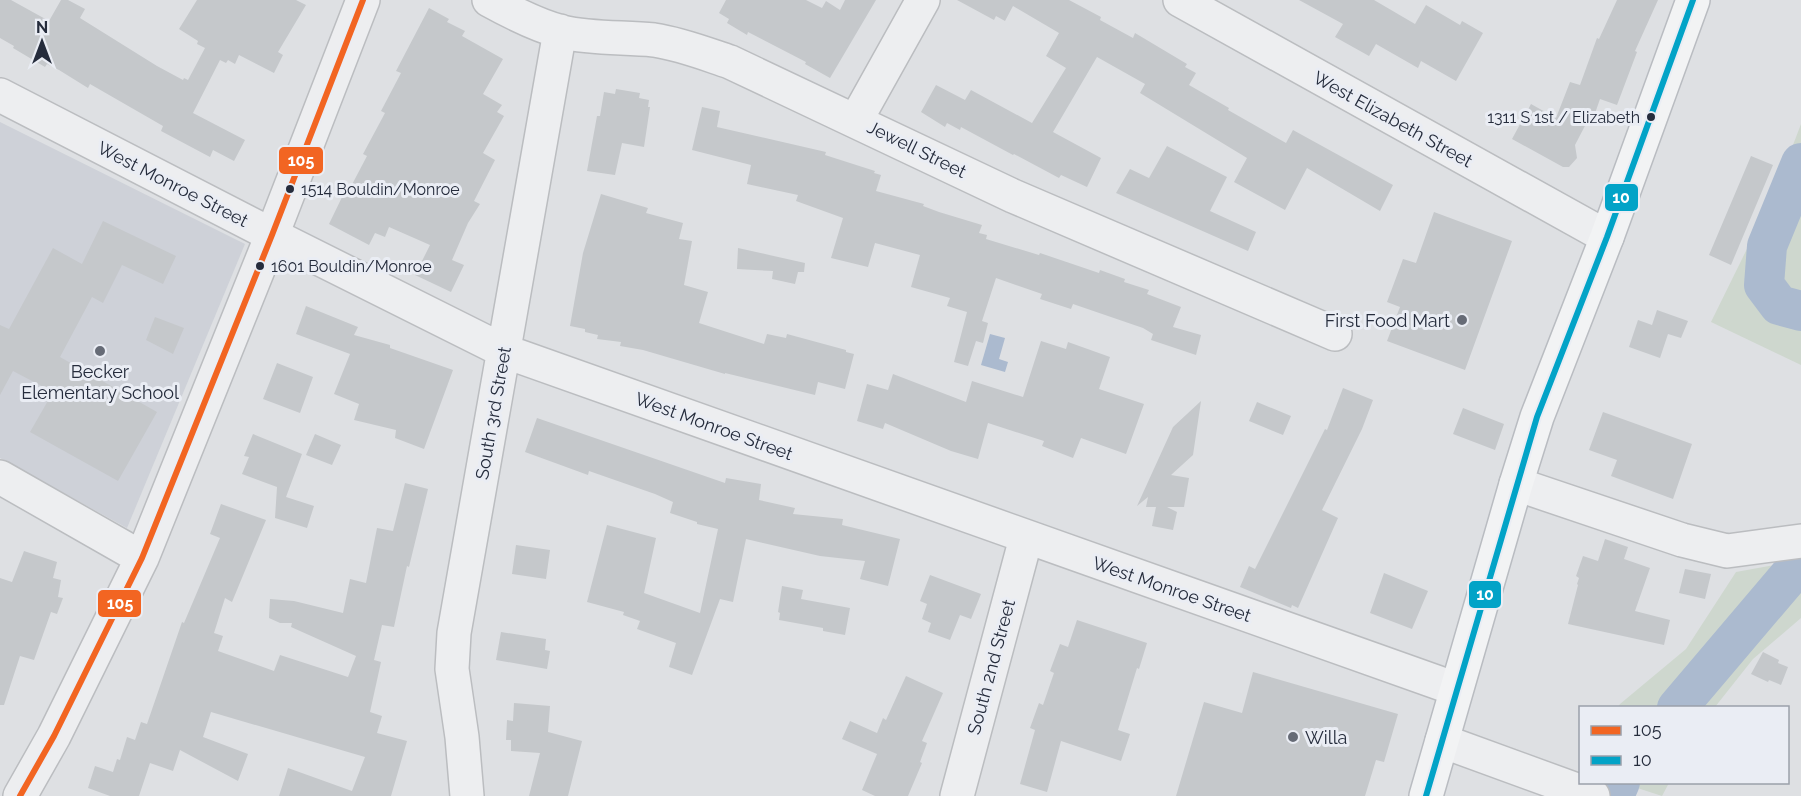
<svg xmlns="http://www.w3.org/2000/svg" width="1801" height="796" viewBox="0 0 1801 796" font-family="Raleway,sans-serif">
	<style>
		.built { fill: #ced1d8 }
		.green { fill: #ced7ce }
		.water { fill: #abbacf }
		.lines { fill: none; stroke-linecap: round; stroke-linejoin: round }
		.river { stroke: #abbacf; stroke-width: 40 }
		.building { fill: #c5c8cb }
		.minor-casing { stroke: #bbbdc0; stroke-width: 36 }
		.major-casing { stroke: #b9bcc1; stroke-width: 36 }
		.minor { stroke: #edeef0; stroke-width: 33 }
		.major { stroke: #f2f3f4; stroke-width: 33 }
		.bus-1-casing { stroke: #eaedf4; stroke-width: 10 }
		.bus-2-casing { stroke: #eaedf4; stroke-width: 10 }
		.bus-1 { stroke: #f26522; stroke-width: 6 }
		.bus-2 { stroke: #02a3c7; stroke-width: 6 }
		.bus-dot { fill: #252c3c; stroke: #eaedf4; stroke-width: 2 }
		.poi-dot { fill: #666b76; stroke: #eaedf4; stroke-width: 2 }
		.labels { text-anchor: middle; dominant-baseline: central; stroke-width: 6; stroke-linejoin: round; paint-order: stroke }
		.bus-label { font-size: 16px; fill: #252c3c; stroke: #eaedf4; text-anchor: start }
		.street-label { font-size: 18px; fill: #252c3c; stroke: #eaedf4 }
		.poi-label { font-size: 18px; fill: #252c3c; stroke: #eaedf4; text-anchor: end }
		.line-badge { stroke: #eaedf4; stroke-width: 2 }
		.badge-label { font-size: 16px; text-anchor: middle; font-weight: bold; fill: #fff }
	</style>
	<rect width="100%" height="100%" fill="#dee0e3"/>
	<path class="built" d="M 0,122 L 245,244 L 127,528 L 0,458 Z"/>
	<path class="green" d="M 1801,124 L 1801,365 L 1711,322 L 1775,192 Z
		M 1801,560 L 1801,618 L 1753,659 L 1715,707 L 1618,707 L 1620,704 L 1686,649 L 1736,572 Z
		M 1622,783 L 1669,783 L 1662,796 Z"/>
	<path class="water" d="M 990,334 L 1005,338 L 999,359 L 1008,362 L 1005,372 L 981,365 Z"/>
	<g class="lines">
		<path class="river" d="M 1801,163 L 1767,246 L 1764,285 L 1779,305 L 1801,311
			M 1677,708 L 1801,562
			M 1614,796 L 1620,782"/>
	</g>
	<path class="building" d="M 0,0 L 11,0 L 49,21 L 61,0 L 68,0 L 85,9 L 80,18 L 157,66 L 183,80 L 184,78 L 188,80 L 205,48 L 197,44 L 198,41 L 179,29 L 197,0 L 296,0 L 306,5 L 278,52 L 283,55 L 274,73 L 239,55 L 235,64 L 228,60 L 226,63 L 220,60 L 193,113 L 245,140 L 234,161 L 213,150 L 210,157 L 161,131 L 163,126 L 90,84 L 88,88 L 59,70 L 47,64 L 45,67 L 13,48 L 14,46 L 0,38 Z
		M 726,0 L 806,0 L 822,8 L 826,1 L 840,10 L 845,0 L 876,0 L 830,78 L 805,64 L 806,62 L 748,32 L 747,35 L 727,23 L 729,19 L 719,13 Z
		M 957,0 L 1069,0 L 1101,17 L 1100,20 L 1133,38 L 1135,33 L 1187,64 L 1185,67 L 1196,73 L 1189,85 L 1229,108 L 1228,110 L 1286,143 L 1293,130 L 1393,185 L 1380,211 L 1307,168 L 1285,210 L 1234,182 L 1247,158 L 1140,93 L 1145,84 L 1097,57 L 1053,132 L 1101,158 L 1087,187 L 1061,175 L 1059,178 L 1014,154 L 1013,155 L 961,127 L 960,130 L 947,123 L 945,127 L 921,112 L 936,85 L 965,100 L 971,90 L 1032,123 L 1066,68 L 1046,56 L 1059,33 L 1013,6 L 1005,21 L 996,16 L 994,20 Z
		M 1299,0 L 1374,0 L 1415,24 L 1426,5 L 1460,25 L 1462,21 L 1483,33 L 1456,81 L 1421,61 L 1418,68 L 1376,44 L 1369,56 L 1335,37 L 1343,24 Z
		M 1617,0 L 1658,0 L 1635,51 L 1637,52 L 1617,105 L 1600,99 L 1592,122 L 1588,120 L 1575,145 L 1577,158 L 1569,167 L 1563,167 L 1512,139 L 1531,104 L 1556,118 L 1570,82 L 1580,85 L 1597,38 L 1599,39 Z
		M 429,8 L 449,19 L 447,22 L 465,31 L 462,36 L 503,59 L 483,94 L 502,105 L 497,112 L 504,116 L 483,153 L 495,160 L 474,201 L 480,204 L 468,223 L 452,260 L 464,265 L 451,292 L 415,275 L 430,245 L 389,227 L 385,237 L 375,233 L 369,245 L 329,224 L 344,193 L 347,194 L 367,156 L 363,154 L 385,113 L 381,111 L 401,73 L 396,71 Z
		M 616,89 L 640,93 L 639,98 L 649,100 L 648,107 L 650,107 L 644,147 L 622,143 L 615,175 L 587,171 L 597,116 L 600,116 L 604,92 L 615,94 Z
		M 702,107 L 720,111 L 717,127 L 826,152 L 825,155 L 875,171 L 874,173 L 881,175 L 876,191 L 924,204 L 923,206 L 939,212 L 982,225 L 979,233 L 987,235 L 986,239 L 1039,255 L 1040,253 L 1099,273 L 1100,270 L 1125,279 L 1124,282 L 1149,290 L 1147,294 L 1181,307 L 1173,327 L 1201,335 L 1196,355 L 1151,340 L 1153,334 L 1143,328 L 1073,304 L 1071,309 L 1040,299 L 1042,294 L 996,278 L 982,321 L 988,323 L 983,343 L 976,341 L 968,366 L 954,362 L 967,312 L 947,306 L 950,298 L 911,287 L 920,255 L 875,243 L 868,267 L 831,258 L 843,218 L 796,201 L 798,195 L 747,184 L 751,165 L 692,150 Z
		M 1167,146 L 1227,177 L 1210,211 L 1256,232 L 1248,251 L 1116,193 L 1130,169 L 1149,178 Z
		M 1751,156 L 1773,165 L 1731,265 L 1709,255 Z
		M 601,194 L 648,208 L 646,213 L 683,223 L 679,239 L 692,241 L 684,285 L 708,292 L 699,323 L 764,344 L 767,334 L 786,338 L 787,334 L 846,350 L 846,352 L 854,354 L 845,389 L 818,382 L 815,395 L 725,373 L 725,374 L 643,350 L 620,346 L 621,342 L 597,339 L 598,335 L 585,332 L 585,329 L 570,326 L 583,253 Z
		M 1434,212 L 1512,241 L 1465,370 L 1387,341 L 1400,307 L 1387,302 L 1403,259 L 1416,263 Z
		M 103,221 L 176,256 L 163,284 L 122,265 L 103,303 L 92,297 L 60,357 L 157,412 L 118,481 L 30,432 L 53,392 L 13,371 L 0,395 L 0,325 L 9,329 L 53,248 L 82,264 Z
		M 738,248 L 805,263 L 804,272 L 798,272 L 795,284 L 772,279 L 773,271 L 737,269 Z
		M 306,306 L 358,327 L 354,335 L 390,345 L 390,348 L 453,370 L 424,449 L 395,438 L 396,430 L 354,420 L 359,404 L 334,394 L 350,354 L 296,334 Z
		M 1657,310 L 1688,321 L 1681,338 L 1668,334 L 1660,358 L 1629,347 L 1638,320 L 1652,325 Z
		M 155,317 L 184,328 L 173,354 L 146,340 Z
		M 1041,341 L 1066,349 L 1068,342 L 1110,357 L 1099,389 L 1144,404 L 1126,454 L 1081,438 L 1073,458 L 1042,446 L 1044,441 L 988,423 L 978,459 L 951,451 L 885,423 L 883,429 L 857,421 L 867,384 L 888,390 L 893,374 L 966,402 L 972,381 L 1023,397 Z
		M 277,363 L 313,377 L 300,413 L 263,399 Z
		M 1343,388 L 1373,400 L 1362,429 L 1322,510 L 1338,518 L 1298,608 L 1292,605 L 1291,608 L 1240,587 L 1249,566 L 1255,569 L 1325,429 L 1327,430 Z
		M 1201,401 L 1193,455 L 1171,475 L 1189,478 L 1184,507 L 1167,507 L 1177,512 L 1173,530 L 1152,526 L 1156,507 L 1146,507 L 1148,497 L 1137,506 L 1173,427 Z
		M 1257,402 L 1291,416 L 1283,435 L 1249,421 Z
		M 1463,408 L 1504,424 L 1495,450 L 1453,434 Z
		M 1603,412 L 1692,444 L 1673,499 L 1611,476 L 1617,460 L 1589,450 Z
		M 537,418 L 725,483 L 726,478 L 761,484 L 759,500 L 795,508 L 793,514 L 843,519 L 842,525 L 900,539 L 888,586 L 860,579 L 865,561 L 820,556 L 746,539 L 733,602 L 720,599 L 692,675 L 669,667 L 676,643 L 637,629 L 640,621 L 623,615 L 624,612 L 587,602 L 607,525 L 656,538 L 644,593 L 700,613 L 718,529 L 697,524 L 697,522 L 670,513 L 673,502 L 655,494 L 589,471 L 588,475 L 525,452 Z
		M 253,434 L 302,454 L 286,497 L 314,506 L 307,528 L 275,518 L 277,487 L 242,474 L 249,457 L 244,456 Z
		M 315,434 L 341,445 L 332,465 L 306,455 Z
		M 405,483 L 428,489 L 409,567 L 407,566 L 394,627 L 382,625 L 374,660 L 381,662 L 370,712 L 382,716 L 377,733 L 407,741 L 391,796 L 279,796 L 288,768 L 352,791 L 365,757 L 211,712 L 203,737 L 248,754 L 238,781 L 180,750 L 173,771 L 150,763 L 139,796 L 110,796 L 88,788 L 95,766 L 113,772 L 117,759 L 120,760 L 127,737 L 135,740 L 141,722 L 147,724 L 182,622 L 184,623 L 220,538 L 210,534 L 221,504 L 266,520 L 232,602 L 225,598 L 214,633 L 223,636 L 218,651 L 274,671 L 280,655 L 348,677 L 356,656 L 291,627 L 292,623 L 280,623 L 269,618 L 270,599 L 294,601 L 343,613 L 350,579 L 366,583 L 377,528 L 393,531 Z
		M 1605,539 L 1628,547 L 1624,559 L 1650,568 L 1635,611 L 1670,620 L 1664,645 L 1568,624 L 1578,585 L 1577,584 L 1579,578 L 1576,576 L 1583,556 L 1598,561 Z
		M 516,545 L 550,550 L 546,579 L 512,574 Z
		M 24,551 L 57,562 L 53,578 L 61,580 L 58,597 L 63,598 L 57,614 L 51,612 L 34,660 L 20,656 L 4,705 L 0,705 L 0,578 L 12,582 Z
		M 1685,569 L 1711,574 L 1705,599 L 1679,593 Z
		M 1384,573 L 1428,591 L 1412,629 L 1370,613 Z
		M 930,575 L 981,594 L 971,619 L 960,615 L 950,640 L 928,632 L 931,623 L 922,619 L 927,604 L 920,601 Z
		M 782,586 L 803,590 L 801,599 L 850,608 L 845,635 L 823,631 L 823,628 L 779,620 L 780,613 L 778,612 Z
		M 1077,620 L 1147,643 L 1139,669 L 1137,668 L 1118,730 L 1130,734 L 1121,761 L 1061,741 L 1047,792 L 1020,784 L 1035,730 L 1030,728 L 1039,703 L 1043,705 L 1054,673 L 1050,671 L 1060,644 L 1068,647 Z
		M 501,632 L 546,639 L 545,650 L 550,651 L 547,669 L 496,660 Z
		M 1763,652 L 1779,660 L 1778,663 L 1788,667 L 1781,685 L 1769,680 L 1768,682 L 1751,674 Z
		M 1253,672 L 1398,714 L 1384,762 L 1376,760 L 1365,796 L 1176,796 L 1204,702 L 1242,713 Z
		M 906,676 L 943,693 L 922,741 L 927,743 L 920,762 L 922,763 L 908,796 L 875,796 L 862,790 L 877,754 L 842,739 L 850,721 L 877,733 L 883,718 L 886,720 Z
		M 514,703 L 550,706 L 548,732 L 582,741 L 568,796 L 529,796 L 540,753 L 511,751 L 511,740 L 506,740 L 507,720 L 513,721 Z"/>
	<g class="lines">
		<g class="minor-casing">
			<path id="minor" d="M 489,0 C 509,11 539,26 562,32 C 592,39 623,37 654,40 C 681,44 706,54 730,62 L 1013,196 L 1335,334
				M 1180,0 L 1607,237
				M 0,95 L 272,235 L 504,351 L 1456,689
				M 856,120 L 923,0
				M 0,477 L 142,558
				M 1516,484 L 1682,540 L 1727,551 L 1801,541
				M 1442,741 L 1593,796
				M 20,796 L 54,736 L 142,558 L 272,235 L 363,0
				M 467,796 L 462,737 L 452,669 L 454,633 L 560,31
				M 957,796 L 1026,538"/>
		</g>
		<g class="major-casing">
			<path id="major" d="M 1426,796 L 1516,484 L 1537,417 L 1607,237 L 1693,0"/>
		</g>
		<use href="#minor" class="minor"/>
		<use href="#major" class="major"/>
		<g class="bus-1-casing">
			<path id="bus-1" d="M 20,796 L 54,736 L 142,558 L 272,235 L 363,0"/>
		</g>
		<g class="bus-2-casing">
			<path id="bus-2" d="M 1426,796 L 1537,417 L 1607,237 L 1693,0"/>
		</g>
		<use href="#bus-1" class="bus-1"/>
		<use href="#bus-2" class="bus-2"/>
	</g>
	<g class="bus-dot">
		<circle cx="1651" cy="117" r="5"/>
		<circle cx="290" cy="189" r="5"/>
		<circle cx="260" cy="266" r="5"/>
	</g>
	<g class="poi-dot">
		<circle cx="1462" cy="320" r="6"/>
		<circle cx="100" cy="351" r="6"/>
		<circle cx="1293" cy="737" r="6"/>
	</g>
	<g class="labels">
		<g class="bus-label">
			<text x="1640" y="117" text-anchor="end">1311 S 1st / Elizabeth</text>
			<text x="301" y="189">1514 Bouldin/Monroe</text>
			<text x="271" y="266">1601 Bouldin/Monroe</text>
		</g>
		<g class="street-label">
			<text transform="translate(1393 119) rotate(29)">West Elizabeth Street</text>
			<text transform="translate(917 149) rotate(26)">Jewell Street</text>
			<text transform="translate(173 184) rotate(27)">West Monroe Street</text>
			<text transform="translate(493 413) rotate(-80)">South 3rd Street</text>
			<text transform="translate(714 426) rotate(20)">West Monroe Street</text>
			<text transform="translate(1172 589) rotate(19)">West Monroe Street</text>
			<text transform="translate(991 667) rotate(-75)">South 2nd Street</text>
		</g>
		<g class="poi-label">
			<text x="1450" y="320">First Food Mart</text>
			<text x="100" y="371" text-anchor="middle">Becker<tspan x="100" dy="21">Elementary School</tspan></text>
			<text x="1305" y="737" text-anchor="start">Willa</text>
		</g>
	</g>
	<g class="line-badge">
		<rect x="278" y="146" width="46" height="29" rx="6" fill="#f26522"/>
		<rect x="1604" y="183" width="35" height="29" rx="6" fill="#02a3c7"/>
		<rect x="1468" y="580" width="34" height="29" rx="6" fill="#02a3c7"/>
		<rect x="97" y="589" width="45" height="29" rx="6" fill="#f26522"/>
	</g>
	<g class="badge-label">
		<text x="301" y="166">105</text>
		<text x="1621" y="203">10</text>
		<text x="1485" y="600">10</text>
		<text x="120" y="609">105</text>
	</g>
	<rect x="1579" y="706" width="210" height="78" fill="#eaedf4" stroke="#9ba0aa" stroke-width="1.5"/>
	<rect x="1591" y="726" width="30" height="9" fill="#f26522" stroke="#9ba0aa" stroke-width="1.5"/>
	<text x="1633" y="736" font-size="18" fill="#252c3c">105</text>
	<rect x="1591" y="756" width="30" height="9" fill="#02a3c7" stroke="#9ba0aa" stroke-width="1.5"/>
	<text x="1633" y="766" font-size="18" fill="#252c3c">10</text>
	<g transform="translate(42 42)" stroke="#eaedf4" stroke-width="4.5" paint-order="stroke">
	<path d="M0-4.5L10 22L0 15L-10 22Z" fill="#252c3c"/>
	<text y="-9" font-size="16" font-weight="bold" text-anchor="middle" fill="#252c3c">N</text>
	</g>
</svg>
